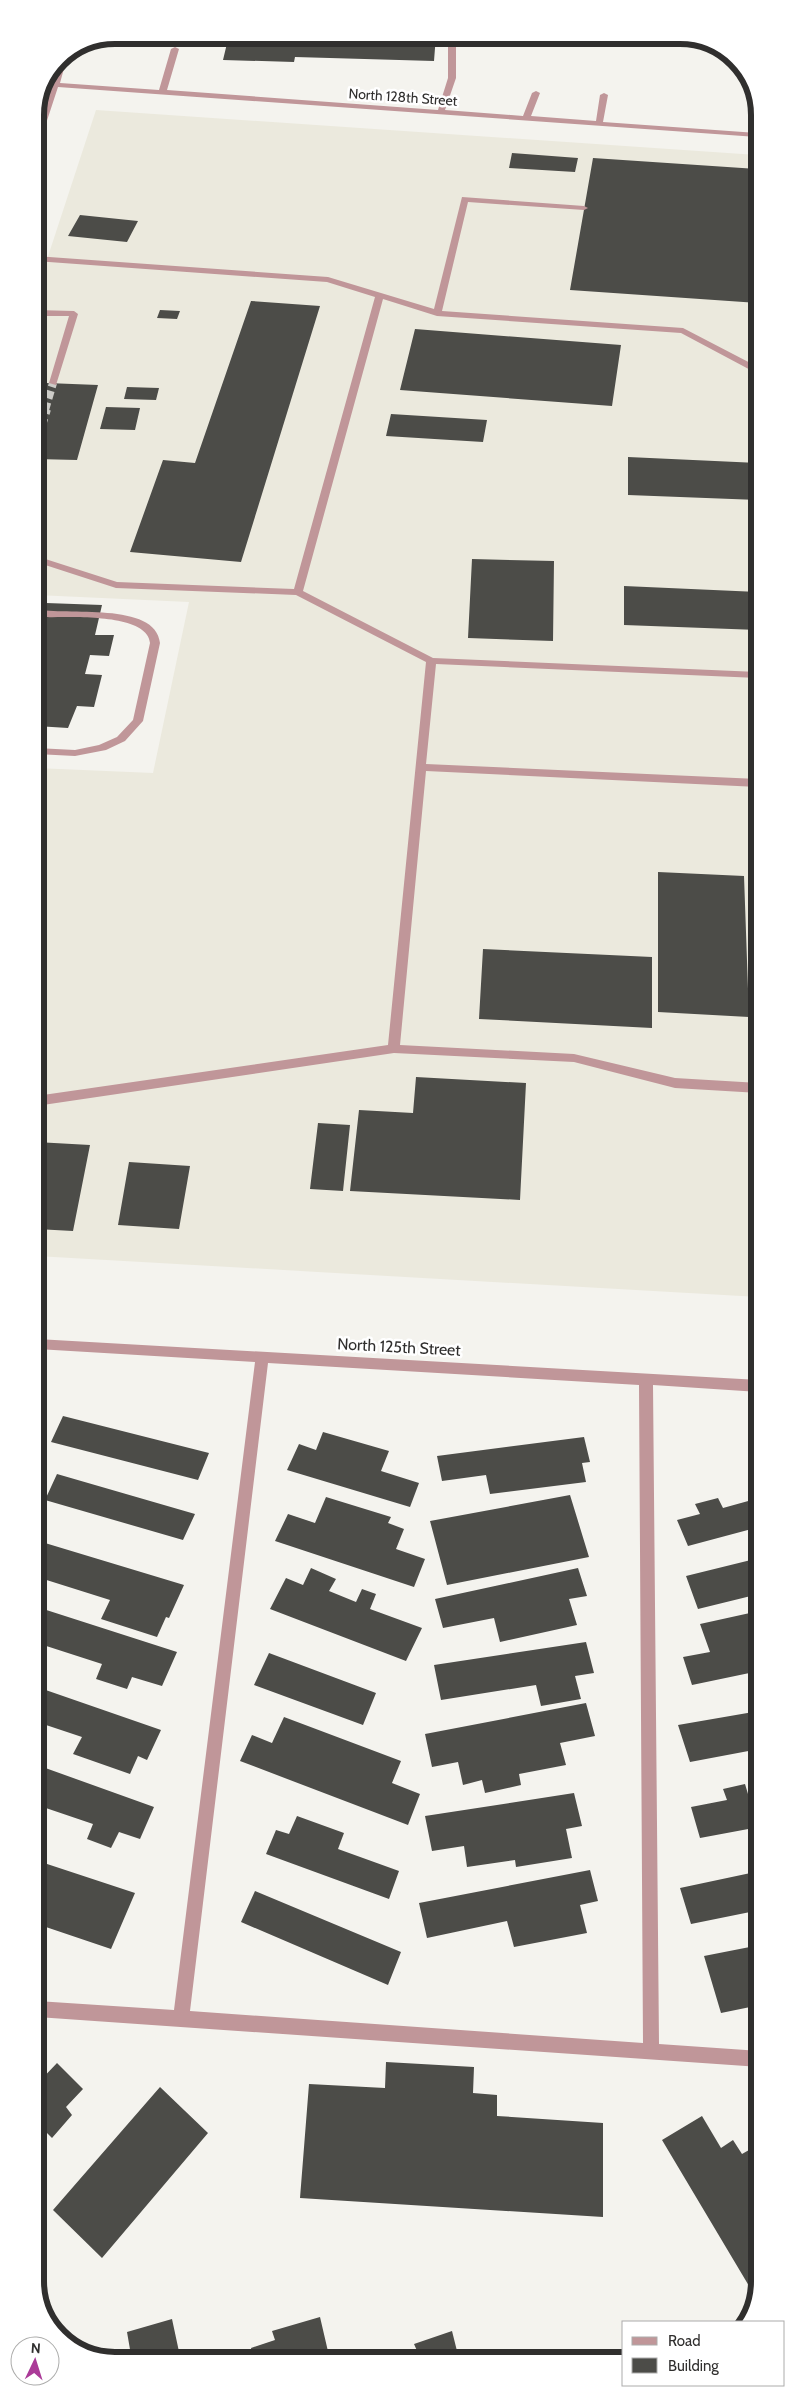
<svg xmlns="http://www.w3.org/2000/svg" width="795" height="2396" viewBox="0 0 795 2396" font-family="Cabin,sans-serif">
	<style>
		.built { fill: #ebe9dd }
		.building { fill: #4c4c48 }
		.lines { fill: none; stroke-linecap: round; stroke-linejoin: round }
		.minor-tunnel-far1 { stroke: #cdccc8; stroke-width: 8; stroke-dasharray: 8 4; stroke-linecap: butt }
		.minor-tunnel { stroke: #cdccc8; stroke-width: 10; stroke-dasharray: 10 5; stroke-linecap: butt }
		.minor { fill: #c09699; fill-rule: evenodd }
		.labels { text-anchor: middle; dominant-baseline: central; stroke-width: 5; stroke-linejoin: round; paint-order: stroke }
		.far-street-label { font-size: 14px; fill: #302f2e; stroke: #fff }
		.street-label { font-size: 16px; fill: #302f2e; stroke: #fff }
		.rim { fill: none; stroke: #302f2e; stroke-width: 6 }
	</style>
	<rect width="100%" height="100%" fill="#f4f3ee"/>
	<path class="built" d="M 96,110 L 757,155 L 759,1297 L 36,1256 L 36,768 L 153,773 L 189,602 L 36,595 L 35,296 Z"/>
	<path class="building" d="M 229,35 L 436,35 L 434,61 L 295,57 L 294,62 L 223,60 Z
		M 499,35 L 575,35 L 574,41 L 526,40 L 525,44 L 498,43 Z
		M 512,153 L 578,158 L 575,172 L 509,168 Z
		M 593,158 L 757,169 L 758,303 L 570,290 Z
		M 80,215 L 138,221 L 127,242 L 68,236 Z
		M 251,301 L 320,306 L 241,562 L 130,552 L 163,460 L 195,463 Z
		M 160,310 L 180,311 L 177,319 L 157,318 Z
		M 415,329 L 621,345 L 612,406 L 400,390 Z
		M 47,383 L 98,385 L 77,460 L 36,459 L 36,419 Z
		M 127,387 L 159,388 L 156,400 L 124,399 Z
		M 106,407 L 140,408 L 135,430 L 100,429 Z
		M 391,414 L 487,420 L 483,442 L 386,436 Z
		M 628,457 L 758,463 L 758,500 L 628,495 Z
		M 472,559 L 554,561 L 553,641 L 468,638 Z
		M 624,586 L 758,592 L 758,630 L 624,625 Z
		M 46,603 L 102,605 L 95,635 L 114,635 L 109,656 L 90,655 L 85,674 L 102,675 L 94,707 L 77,706 L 68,728 L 36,726 L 36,640 Z
		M 658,872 L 744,876 L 749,1017 L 658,1012 Z
		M 483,949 L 652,957 L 652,1028 L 479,1019 Z
		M 416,1077 L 526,1083 L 520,1200 L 350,1191 L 359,1110 L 413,1113 Z
		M 318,1123 L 350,1125 L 343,1191 L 310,1189 Z
		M 36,1142 L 90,1145 L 73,1231 L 36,1229 Z
		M 129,1162 L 190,1166 L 179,1229 L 118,1225 Z
		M 63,1416 L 209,1453 L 198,1480 L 51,1442 Z
		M 323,1432 L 389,1451 L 381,1471 L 419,1483 L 410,1507 L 287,1470 L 299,1444 L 316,1450 Z
		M 584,1437 L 590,1462 L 582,1463 L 586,1482 L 490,1494 L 486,1475 L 442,1481 L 437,1456 Z
		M 57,1474 L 195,1514 L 183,1540 L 45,1500 Z
		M 570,1495 L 589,1557 L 447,1585 L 430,1521 Z
		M 326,1497 L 391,1517 L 388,1523 L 404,1529 L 396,1549 L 425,1559 L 414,1587 L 275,1541 L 288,1514 L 315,1523 Z
		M 718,1498 L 723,1508 L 759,1498 L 759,1527 L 688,1546 L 677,1520 L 700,1514 L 695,1504 Z
		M 45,1543 L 184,1585 L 169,1618 L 166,1617 L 157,1637 L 101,1619 L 110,1600 L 37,1577 L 37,1560 Z
		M 759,1558 L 759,1594 L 698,1609 L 686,1576 Z
		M 311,1568 L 336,1579 L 329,1591 L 356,1602 L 362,1589 L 376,1594 L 370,1609 L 422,1628 L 406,1661 L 270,1609 L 286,1578 L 303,1585 Z
		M 578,1568 L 587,1596 L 569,1599 L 577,1625 L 500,1642 L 494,1618 L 443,1628 L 435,1599 Z
		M 37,1607 L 177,1652 L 162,1686 L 132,1677 L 127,1689 L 96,1679 L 102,1664 L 37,1643 Z
		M 759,1611 L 759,1671 L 692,1685 L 683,1657 L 710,1652 L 700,1624 Z
		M 586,1642 L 594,1673 L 575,1676 L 581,1699 L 541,1706 L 536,1685 L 441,1700 L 434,1665 Z
		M 269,1653 L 376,1693 L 363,1725 L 254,1685 Z
		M 37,1687 L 161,1730 L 147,1760 L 138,1756 L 130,1774 L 73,1754 L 82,1737 L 37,1722 Z
		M 586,1703 L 595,1736 L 560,1743 L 566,1765 L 519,1774 L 521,1785 L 485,1793 L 482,1780 L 463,1785 L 458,1762 L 432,1767 L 425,1734 Z
		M 759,1711 L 759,1749 L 690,1762 L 678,1725 Z
		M 284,1717 L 401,1761 L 392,1783 L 420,1794 L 408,1825 L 240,1761 L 252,1735 L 272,1743 Z
		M 37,1765 L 154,1807 L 140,1839 L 119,1832 L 111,1848 L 87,1839 L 93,1824 L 37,1805 Z
		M 745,1784 L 748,1794 L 759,1791 L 759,1827 L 700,1838 L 691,1807 L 727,1800 L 723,1789 Z
		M 574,1793 L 582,1826 L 566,1829 L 572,1858 L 516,1867 L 515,1860 L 467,1867 L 464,1846 L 432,1851 L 425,1816 Z
		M 297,1816 L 344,1833 L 338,1849 L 399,1871 L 389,1899 L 266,1854 L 276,1830 L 289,1834 Z
		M 38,1861 L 135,1893 L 111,1949 L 37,1924 Z
		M 590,1870 L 598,1901 L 580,1905 L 587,1933 L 514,1947 L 507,1921 L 427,1938 L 419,1903 Z
		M 760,1871 L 760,1910 L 691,1924 L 680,1888 Z
		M 255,1891 L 401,1952 L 388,1985 L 241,1922 Z
		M 760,1945 L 760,2005 L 721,2013 L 704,1956 Z
		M 386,2062 L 474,2067 L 473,2093 L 497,2095 L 497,2116 L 603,2123 L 603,2217 L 300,2198 L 309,2084 L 385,2088 Z
		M 57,2063 L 83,2089 L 66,2107 L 72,2115 L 52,2138 L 44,2130 L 37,2138 L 37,2084 Z
		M 160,2087 L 208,2133 L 102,2258 L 53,2210 Z
		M 702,2116 L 721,2148 L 733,2140 L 742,2154 L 749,2150 L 760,2166 L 760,2282 L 755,2296 L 662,2140 Z
		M 320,2317 L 330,2360 L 253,2360 L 251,2348 L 275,2340 L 272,2331 Z
		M 172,2319 L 181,2361 L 132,2361 L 127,2332 Z
		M 452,2331 L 459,2359 L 399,2360 L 418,2353 L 414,2344 Z"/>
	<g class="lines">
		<path class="minor-tunnel-far1" d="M 45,410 L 53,383"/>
		<path class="minor-tunnel" d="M 36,442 L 46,409"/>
		<path class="minor" d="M 451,35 L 456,37 L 456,78 L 445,110 L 523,116 L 532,93 L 536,91 L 540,93 L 531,116 L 596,121 L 600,95 L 604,93 L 608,95 L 603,122 L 757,133 L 757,137 L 58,87 L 39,145 L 35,147 L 35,133 L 51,87 L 46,86 L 48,82 L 52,82 L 61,57 L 68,54 L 60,83 L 159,90 L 171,49 L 175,47 L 179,49 L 167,90 L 438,110 L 448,78 L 448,37 Z
			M 462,197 L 584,206 L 588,208 L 584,210 L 468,202 L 442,311 L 683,328 L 758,367 L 758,374 L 681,333 L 437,316 L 383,299 L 303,591 L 433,658 L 758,672 L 758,678 L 436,664 L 426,764 L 758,779 L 758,787 L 426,771 L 400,1045 L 574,1054 L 675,1078 L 759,1083 L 759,1093 L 675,1088 L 574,1062 L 394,1053 L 36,1106 L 36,1096 L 388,1045 L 426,662 L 296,595 L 116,588 L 36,562 L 36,556 L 117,582 L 294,589 L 375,297 L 327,282 L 35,261 L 35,256 L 328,277 L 434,309 Z
			M 35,310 L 74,311 L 78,314 L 56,385 L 49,383 L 69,316 L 35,316 Z
			M 36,609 C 65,616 156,601 160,643 L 143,721 L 125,741 L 106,750 L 75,756 L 36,754 L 36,748 L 75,750 L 99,745 L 117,737 L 133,720 L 150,643 C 147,612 66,618 43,617 L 36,615 Z
			M 37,1339 L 759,1380 L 759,1392 L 653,1385 L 659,2044 L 760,2051 L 760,2067 L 37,2017 L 37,2001 L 174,2010 L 255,1362 L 37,1349 ZM 268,1363 L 639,1385 L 643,2043 L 190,2011 Z"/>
	</g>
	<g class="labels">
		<g class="far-street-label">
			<text transform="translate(403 97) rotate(4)">North 128th Street</text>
		</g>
		<g class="street-label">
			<text transform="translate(399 1347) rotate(3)">North 125th Street</text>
		</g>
	</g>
	<path d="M0 0H795V2396H0ZM115 44H680A71 71 0 0 1 751 115V2281A71 71 0 0 1 680 2352H115A71 71 0 0 1 44 2281V115A71 71 0 0 1 115 44Z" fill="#fff" fill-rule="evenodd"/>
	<path class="rim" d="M115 44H680A71 71 0 0 1 751 115V2281A71 71 0 0 1 680 2352H115A71 71 0 0 1 44 2281V115A71 71 0 0 1 115 44Z"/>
	<rect x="622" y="2321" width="162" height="65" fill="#ffffff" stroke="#acacab"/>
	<rect x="632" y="2337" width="25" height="8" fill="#c09699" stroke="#acacab"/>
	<text x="668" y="2346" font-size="15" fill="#302f2e">Road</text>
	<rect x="632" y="2358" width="25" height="15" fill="#4c4c48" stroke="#acacab"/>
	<text x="668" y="2371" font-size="15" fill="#302f2e">Building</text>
	<g transform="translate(35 2361) rotate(4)"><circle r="24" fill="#ffffff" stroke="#acacab"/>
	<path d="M0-4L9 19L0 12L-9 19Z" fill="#ab3b98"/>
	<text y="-8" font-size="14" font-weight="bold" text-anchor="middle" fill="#302f2e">N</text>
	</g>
</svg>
